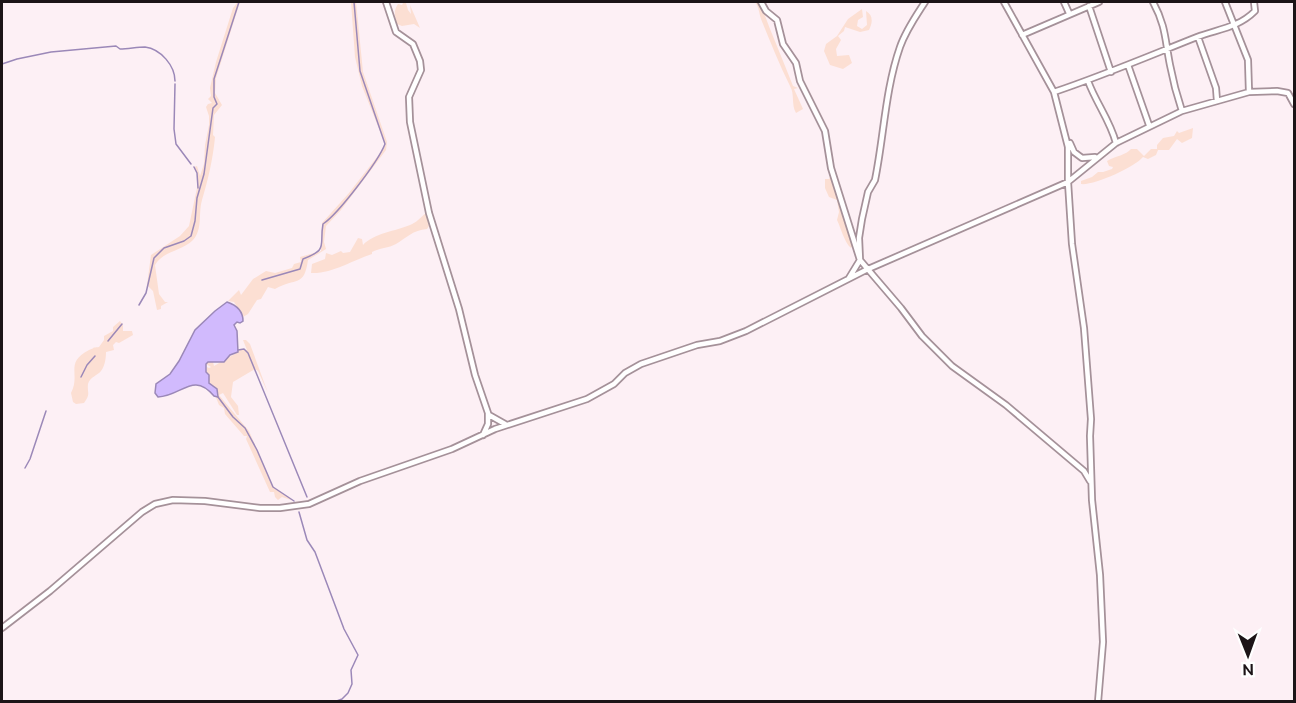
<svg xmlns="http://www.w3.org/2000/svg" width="1296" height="703" viewBox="0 0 1296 703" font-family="Ubuntu,sans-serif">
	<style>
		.green { fill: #fcdfd3 }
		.water { fill: #d1bafd; stroke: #9b88b8; stroke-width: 1.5 }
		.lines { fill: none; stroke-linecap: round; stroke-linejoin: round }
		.stream { stroke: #9b88b8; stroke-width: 1.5 }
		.minor-casing { stroke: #a59199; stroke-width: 8 }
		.minor { stroke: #fff; stroke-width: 4.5 }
	</style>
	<rect width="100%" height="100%" fill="#fdf0f5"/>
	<path class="green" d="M 240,2 L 216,78 L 215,93 L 222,105 L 214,115 L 213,135 L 215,137 C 213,159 208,180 202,200 C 198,214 203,229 193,240 C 181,252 164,250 155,265 L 159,294 L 165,302 L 168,302 L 161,306 L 161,309 L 157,310 L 153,291 L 147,285 L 151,255 L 180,236 L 189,226 L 197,188 L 197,173 L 194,167 L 197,166 L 200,176 L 204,164 L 205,145 L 209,125 L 209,116 L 206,107 L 208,104 L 212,103 L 208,99 L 211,96 L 210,88 L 216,62 L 233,8 L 237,3 Z
		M 351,2 L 356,2 L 363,72 L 387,142 L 386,150 L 341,210 L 326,226 L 324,242 L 326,249 L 308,260 C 304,288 296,277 275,289 L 268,287 L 261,299 L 257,300 L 248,314 L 243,317 L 234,302 L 228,301 L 239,290 L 241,295 L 253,279 L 266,271 L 275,273 L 292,268 L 294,264 L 301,262 L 300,257 L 321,251 L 322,223 L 349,193 L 384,148 L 385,144 L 362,86 L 355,57 Z
		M 755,2 L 760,2 C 770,31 782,57 793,86 L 798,88 L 794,89 L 803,109 L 796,113 C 791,105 795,94 790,86 C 779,64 770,41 761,19 C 759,13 759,7 755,2 Z
		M 403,3 L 406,3 L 408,10 L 411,14 L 410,5 L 420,28 L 414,24 L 402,26 L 397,24 C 395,17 393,11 398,4 L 402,5 Z
		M 862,9 L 863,17 L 858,20 L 857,26 L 862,29 L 867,25 L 866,11 C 873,15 873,22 869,30 L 860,32 L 845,27 L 844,31 L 838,36 L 841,40 L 836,49 L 837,56 L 849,55 L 852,63 L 843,69 L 830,65 L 824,51 L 826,44 L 837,36 L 848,19 Z
		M 1193,128 L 1192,138 L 1182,143 L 1177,139 L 1169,150 L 1158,150 L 1156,155 L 1148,159 L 1143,157 C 1135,167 1093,186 1081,184 L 1081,181 L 1092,177 L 1098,172 L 1103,172 L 1112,169 L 1113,167 L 1109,166 L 1107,161 C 1116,156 1126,155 1131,149 L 1137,149 L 1144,156 L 1151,149 L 1157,149 L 1157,145 L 1163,138 L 1174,136 L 1177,131 L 1179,133 Z
		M 830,177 L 853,245 L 851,248 C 844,242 841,228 837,220 L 839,212 L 837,200 L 829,197 L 825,188 L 825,179 L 829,179 Z
		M 426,213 L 429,226 L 427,229 C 413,230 406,238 396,244 C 389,248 379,248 372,252 L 372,254 C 353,260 332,274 311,273 L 312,264 L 325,259 L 326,253 L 332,255 L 341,251 L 343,253 L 350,252 L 358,238 L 362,239 L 363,245 C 374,233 396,231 410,225 C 416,223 421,217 426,213 Z
		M 120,321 L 123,325 L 123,331 L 132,331 L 133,335 L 119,343 L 116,342 L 113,345 L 114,350 L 106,352 C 106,358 105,366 101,371 C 98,375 90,377 88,384 C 87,394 91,393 84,403 L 76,404 L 73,402 L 71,393 C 81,374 64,363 89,350 C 97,347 90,348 99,347 L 104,340 L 104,336 L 113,331 L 113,327 Z
		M 243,340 L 246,340 L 250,344 L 268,393 L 258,371 L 255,369 L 233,382 L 231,397 L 238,406 L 239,415 L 237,415 L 223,393 L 219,395 L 249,431 L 273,487 L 294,501 L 282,497 L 278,500 L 275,497 L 274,492 L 270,492 L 246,439 L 247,436 L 244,436 L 225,414 L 224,408 L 219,405 L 206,373 L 207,367 L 209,368 L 211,367 L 206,364 L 207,362 L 213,362 L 214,366 L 238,352 L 239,349 L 247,350 Z"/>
	<path class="water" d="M 227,302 C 236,305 243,311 243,321 L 240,323 L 237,322 L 234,325 L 237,331 L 238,352 L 230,355 L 224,362 L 208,362 L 206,364 L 206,372 L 209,375 L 209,383 L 217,389 L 218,397 L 214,396 C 193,371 182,396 158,397 L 155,393 L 156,384 L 170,374 L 179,361 L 195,330 L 215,311 Z"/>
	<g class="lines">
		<path class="stream" d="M 2,64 L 17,59 L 51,52 L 116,46 L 120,49 C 128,49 137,47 145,47 C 161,49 175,66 175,81
			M 175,84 L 174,129 L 176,144 L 191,164
			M 194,167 L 197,173 L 198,188
			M 262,280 L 300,269 L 303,259 C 329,249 319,246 323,224 C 338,214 378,162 385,144 L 360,71 L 354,2
			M 139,305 L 146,293 L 154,258 L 164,248 L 184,241 L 191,236 L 195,221 L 197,198 L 204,174 L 213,108 L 217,104 L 214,97 L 214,79 L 239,2
			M 108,341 L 122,324
			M 238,350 L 244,349 L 248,353 L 307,497
			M 81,377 L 87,365 L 95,356
			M 218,397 L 233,417 L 245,428 L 257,450 L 273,487 L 294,501
			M 25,468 L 30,459 L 46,411
			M 299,512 L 307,540 L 315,552 L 344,629 L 358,655 L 351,670 L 352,684 L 348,693 L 342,699 L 334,702"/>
		<g class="minor-casing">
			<path id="minor" d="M 386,2 L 396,32 L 413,44 L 420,61 L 421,70 L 409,97 L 410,122 L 429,213 L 459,309 L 475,375 L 488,413 L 488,424 L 483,435
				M 761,2 L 766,11 L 777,20 L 783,44 L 796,63 L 800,81 L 825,131 L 831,168 L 860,260 L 901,308 L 922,336 L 952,366 L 1006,405 L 1084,471 L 1090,481
				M 1004,2 L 1054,92 L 1068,147 L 1068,182 L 1072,244 L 1084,328 L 1091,419 L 1090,436 L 1092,500 L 1100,575 L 1103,642 L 1098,702
				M 1064,2 L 1069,13
				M 1153,2 C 1166,26 1165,40 1170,65 C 1173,81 1177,96 1182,111
				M 1225,2 L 1248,60 L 1249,92
				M 1089,6 L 1111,72
				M 1022,35 L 1099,2
				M 1198,37 L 1216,88 L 1217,101
				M 1128,65 L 1149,125
				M 1088,81 C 1096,103 1110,120 1116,143
				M 1054,92 C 1102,76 1149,56 1197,37 C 1218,29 1238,28 1255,11 L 1254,2
				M 1070,143 L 1074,152 L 1082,158 L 1095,157
				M 849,278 L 860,260 L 859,238 L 862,219 L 868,192 L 875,180 C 884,136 885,90 900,47 C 906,30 916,16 925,2
				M 489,415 L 505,424
				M 2,628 L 50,591 L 142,512 L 155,504 L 173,500 L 205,501 L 260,508 L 280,508 L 309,504 L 360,481 L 452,449 L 495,429 L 587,399 L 614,384 L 625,373 L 641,364 L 697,345 L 720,341 L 746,331 L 866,270 L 1068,182 L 1116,143 L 1182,111 L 1249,92 L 1277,91 L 1288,93 L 1294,104"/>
		</g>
		<use href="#minor" class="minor"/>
	</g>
	<rect width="1296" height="703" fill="none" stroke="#1c1417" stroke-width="6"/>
	<g transform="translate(1248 655) rotate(179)" stroke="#ffffff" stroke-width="4.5" paint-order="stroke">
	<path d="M0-4.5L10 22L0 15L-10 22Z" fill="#1c1417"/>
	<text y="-9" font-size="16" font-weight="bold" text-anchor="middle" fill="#1c1417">N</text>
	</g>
</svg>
